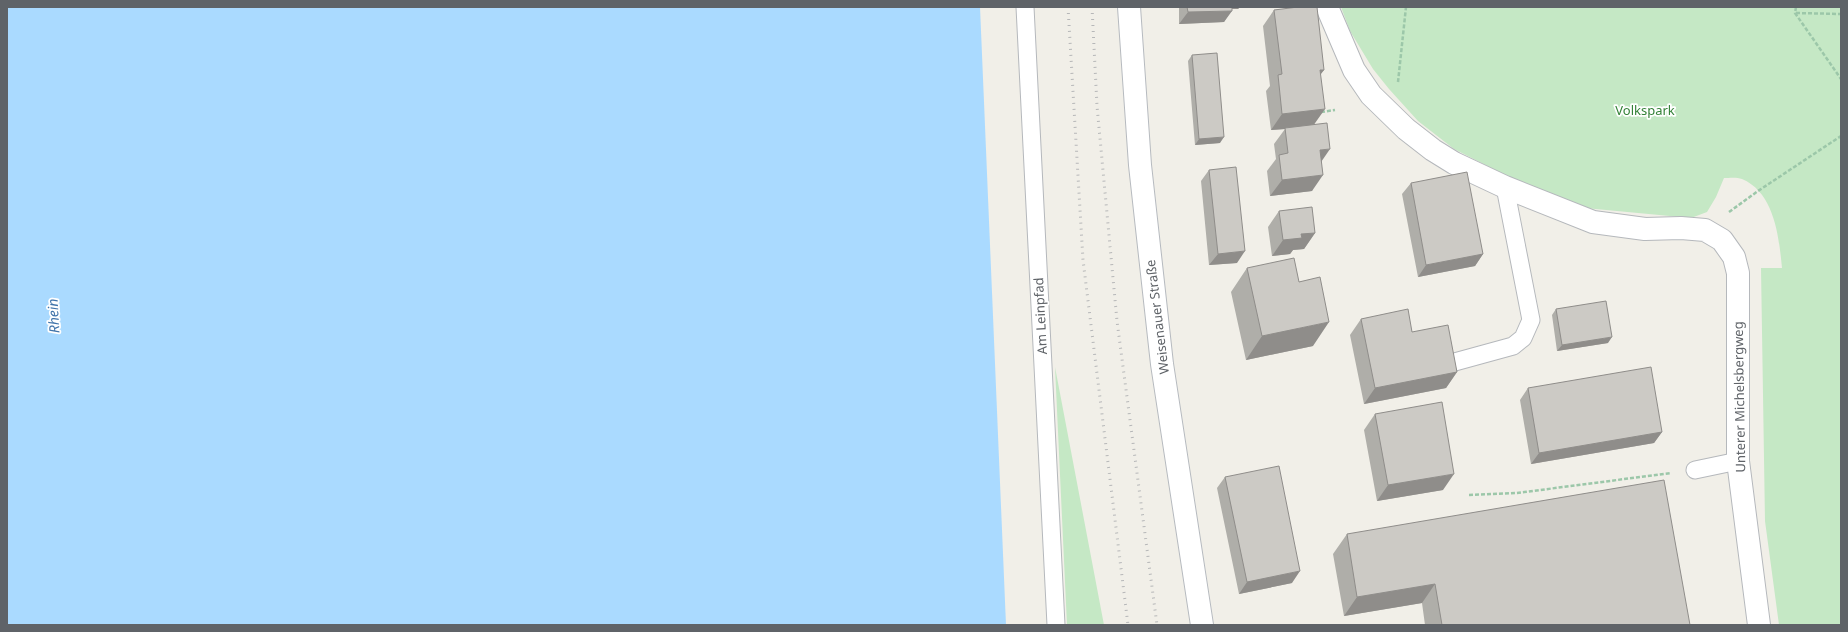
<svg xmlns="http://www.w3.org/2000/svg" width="1848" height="632" viewBox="0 0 1848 632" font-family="'Noto Sans',sans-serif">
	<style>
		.green { fill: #c5e8c5 }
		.water { fill: #aadaff }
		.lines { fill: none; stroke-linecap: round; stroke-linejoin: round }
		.lane-casing { stroke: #b5b8bc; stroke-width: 19 }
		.street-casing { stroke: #b5b8bc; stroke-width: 24 }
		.secondary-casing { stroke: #b6babf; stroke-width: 24 }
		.path { stroke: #9cc7a9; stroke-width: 2.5; stroke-dasharray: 4 2; stroke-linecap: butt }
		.lane { stroke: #fff; stroke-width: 17 }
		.street { stroke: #fff; stroke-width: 22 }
		.secondary { stroke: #fff; stroke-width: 22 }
		.rail { stroke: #b6b7b8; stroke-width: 3; stroke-dasharray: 1 5; stroke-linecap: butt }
		.wall { fill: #afaea9 }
		.shaded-wall { fill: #8f8d8a }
		.building { fill: #cccac5; stroke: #8f8d8a }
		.labels { text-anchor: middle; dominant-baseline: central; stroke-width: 3.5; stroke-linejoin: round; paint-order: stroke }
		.park-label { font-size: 13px; fill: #348238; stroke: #fff }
		.street-label { font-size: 13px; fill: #5f6368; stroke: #fff }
		.water-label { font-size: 14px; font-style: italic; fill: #4174aa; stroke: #fff }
	</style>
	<rect width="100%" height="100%" fill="#f1efe8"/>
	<path class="green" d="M 1341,7 L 1841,7 L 1841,625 L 1779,625 L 1765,521 L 1761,268 L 1782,268 C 1779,238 1775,193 1742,179 C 1737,177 1729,178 1724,178 L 1716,197 L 1707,212 L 1691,218 L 1585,208 L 1537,191 L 1454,149 L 1418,121 L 1389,89 L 1373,69 L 1350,31 Z
		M 1055,367 L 1104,625 L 1067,625 Z"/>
	<path class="water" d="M 7,7 L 980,7 L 1006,625 L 7,625 Z"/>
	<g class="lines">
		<g class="lane-casing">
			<path id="lane" d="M 1025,7 L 1056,625
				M 1451,363 L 1513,346 L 1523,338 L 1531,320 L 1505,187
				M 1695,470 L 1738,461"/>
		</g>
		<g class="street-casing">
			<path id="street" d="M 1327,7 L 1354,70 L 1371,95 L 1406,129 L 1433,150 L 1454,163 L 1505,187 L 1593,222 L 1645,229 L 1681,228 L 1705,230 L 1722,240 L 1734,257 L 1738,273 L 1738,461 L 1759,625"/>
		</g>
		<g class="secondary-casing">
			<path id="secondary" d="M 1129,7 L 1140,165 L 1162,364 L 1202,625"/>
		</g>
		<path class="path" d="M 1796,7 L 1795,13 L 1841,79
			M 1796,13 L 1841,14
			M 1398,82 L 1406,7
			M 1321,112 L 1335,110
			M 1729,212 L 1758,191 L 1841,136
			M 1469,495 L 1517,493 L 1671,473"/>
		<use href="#lane" class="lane"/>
		<use href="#street" class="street"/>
		<use href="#secondary" class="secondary"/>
		<path class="rail" d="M 1068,7 L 1083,260 L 1128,625
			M 1092,7 L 1097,106 L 1117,321 L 1157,625"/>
	</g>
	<path class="wall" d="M 1179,7 L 1240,7 L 1238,9 L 1232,9 L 1224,22 L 1179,24 Z
		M 1274,10 L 1324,70 L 1320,74 L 1314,124 L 1322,161 L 1312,191 L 1270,196 L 1267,171 L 1276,159 L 1274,144 L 1285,129 L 1271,130 L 1266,91 L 1270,86 L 1263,26 Z
		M 1192,55 L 1220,143 L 1195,145 L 1188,61 Z
		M 1209,170 L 1237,263 L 1209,265 L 1201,181 Z
		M 1411,183 L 1483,254 L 1475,266 L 1418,277 L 1402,194 Z
		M 1279,211 L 1315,233 L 1304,249 L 1293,250 L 1290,254 L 1272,256 L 1268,227 Z
		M 1247,268 L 1313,346 L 1246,360 L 1231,292 Z
		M 1556,309 L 1608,343 L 1557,351 L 1552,315 Z
		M 1361,319 L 1412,332 L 1457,372 L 1446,388 L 1364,404 L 1350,335 Z
		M 1528,388 L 1662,432 L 1654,443 L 1531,464 L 1520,400 Z
		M 1375,414 L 1443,490 L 1377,501 L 1364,430 Z
		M 1225,477 L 1292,583 L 1239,594 L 1217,488 Z
		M 1347,534 L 1690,625 L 1425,625 L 1422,603 L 1344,616 L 1333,554 Z"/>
	<path class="shaded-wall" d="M 1225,7 L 1240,7 L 1238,9 L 1223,9 Z
		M 1232,11 L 1224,22 L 1179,24 L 1188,12 Z
		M 1320,70 L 1324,70 L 1312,86 Z
		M 1325,109 L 1313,126 L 1285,128 L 1285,129 L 1271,130 L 1282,114 Z
		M 1224,137 L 1220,143 L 1195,145 L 1199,139 Z
		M 1330,149 L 1319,165 L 1320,150 Z
		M 1323,175 L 1312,191 L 1270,196 L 1282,180 Z
		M 1315,233 L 1304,249 L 1293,250 L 1290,254 L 1272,256 L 1283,240 L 1301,234 Z
		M 1245,251 L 1237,263 L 1209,265 L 1218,254 Z
		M 1483,254 L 1475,266 L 1418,277 L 1426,265 Z
		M 1329,322 L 1313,346 L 1246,360 L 1262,336 Z
		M 1612,337 L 1608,343 L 1557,351 L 1562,345 Z
		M 1457,372 L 1446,388 L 1364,404 L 1375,388 Z
		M 1662,432 L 1654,443 L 1531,464 L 1539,453 Z
		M 1454,474 L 1443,490 L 1377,501 L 1388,485 Z
		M 1300,571 L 1292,583 L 1239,594 L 1247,582 Z
		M 1435,584 L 1422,603 L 1344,616 L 1357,597 Z"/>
	<path class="building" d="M 1187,7 L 1232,7 L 1232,11 L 1188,12 Z
		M 1298,7 L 1317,7 L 1324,70 L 1320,70 L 1325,109 L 1282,114 L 1278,75 L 1282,74 L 1274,10 Z
		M 1217,53 L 1224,137 L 1199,139 L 1192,55 Z
		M 1327,123 L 1330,149 L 1320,150 L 1323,175 L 1282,180 L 1279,155 L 1288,153 L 1285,128 Z
		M 1236,167 L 1245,251 L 1218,254 L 1209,170 Z
		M 1467,172 L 1483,254 L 1426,265 L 1411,183 Z
		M 1312,207 L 1315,233 L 1301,234 L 1302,238 L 1283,240 L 1279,211 Z
		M 1294,258 L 1299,282 L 1320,277 L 1329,322 L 1262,336 L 1247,268 Z
		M 1606,301 L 1612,337 L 1562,345 L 1556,309 Z
		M 1408,309 L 1412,332 L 1448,325 L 1457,372 L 1375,388 L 1361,319 Z
		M 1651,367 L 1662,432 L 1539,453 L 1528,388 Z
		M 1442,402 L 1454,474 L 1388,485 L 1375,414 Z
		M 1279,466 L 1300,571 L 1247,582 L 1225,477 Z
		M 1664,480 L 1690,625 L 1442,625 L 1435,584 L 1357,597 L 1347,534 Z"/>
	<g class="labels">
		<g class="park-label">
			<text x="1645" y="110">Volkspark</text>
		</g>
		<g class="street-label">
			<text transform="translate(1040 316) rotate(-93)">Am Leinpfad</text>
			<text transform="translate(1157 317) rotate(-97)">Weisenauer Straße</text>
			<text transform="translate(1739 397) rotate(-91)">Unterer Michelsbergweg</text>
		</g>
		<g class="water-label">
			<text transform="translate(53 316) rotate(-93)">Rhein</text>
		</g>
	</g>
	<rect width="1848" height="632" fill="none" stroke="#5f6368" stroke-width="16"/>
</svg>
